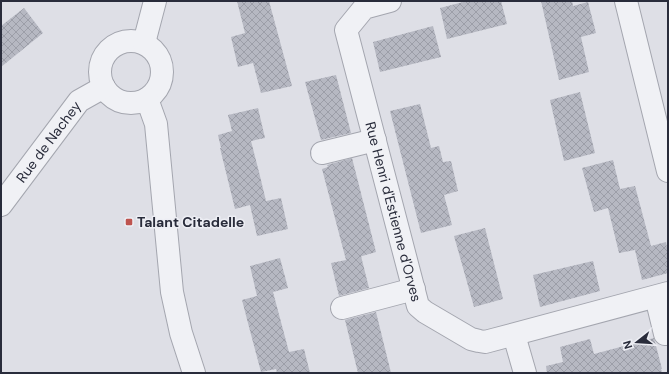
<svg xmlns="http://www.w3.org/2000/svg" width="669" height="374" viewBox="0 0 669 374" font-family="'DM Sans',sans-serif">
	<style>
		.building { fill: url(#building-cross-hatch) }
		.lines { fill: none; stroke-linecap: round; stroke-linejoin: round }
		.minor-casing { stroke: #a4a6af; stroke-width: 24 }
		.minor { stroke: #f0f1f5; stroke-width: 22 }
		.poi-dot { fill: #be544f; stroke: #edeef4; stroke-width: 1.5 }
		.labels { text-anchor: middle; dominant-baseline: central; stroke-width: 3; stroke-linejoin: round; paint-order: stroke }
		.street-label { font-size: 14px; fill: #292c3b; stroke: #edeef4 }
		.poi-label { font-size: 14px; font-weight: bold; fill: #292c3b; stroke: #edeef4; text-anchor: start }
	</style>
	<defs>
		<pattern id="building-cross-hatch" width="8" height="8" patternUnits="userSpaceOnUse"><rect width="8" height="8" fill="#b6b8c2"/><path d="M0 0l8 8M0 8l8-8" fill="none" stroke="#9c9ea8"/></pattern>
	</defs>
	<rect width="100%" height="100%" fill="#dedfe6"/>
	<path class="building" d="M 237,1 L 269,1 L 292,86 L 261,93 L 253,63 L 238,67 L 231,37 L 245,33 Z
		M 467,1 L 501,1 L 507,24 L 447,39 L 440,8 Z
		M 541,1 L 572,1 L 573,6 L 588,2 L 596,33 L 581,37 L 589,72 L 559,80 Z
		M 24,8 L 43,33 L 1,67 L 1,26 Z
		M 433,26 L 441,57 L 380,72 L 373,42 Z
		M 336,75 L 351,133 L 321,140 L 305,82 Z
		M 580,92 L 595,153 L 564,161 L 550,100 Z
		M 420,104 L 431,148 L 439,146 L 443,162 L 451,161 L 458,191 L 444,195 L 452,225 L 421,233 L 390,111 Z
		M 258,108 L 265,138 L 251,141 L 259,172 L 266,201 L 281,198 L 288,229 L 257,236 L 250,205 L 235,209 L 220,148 L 221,148 L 218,135 L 232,131 L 228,115 Z
		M 352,158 L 376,252 L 359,257 L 361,256 L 369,288 L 339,296 L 331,263 L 346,260 L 322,169 L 328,167 L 327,165 Z
		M 613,160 L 620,189 L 635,186 L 651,246 L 666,242 L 668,252 L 668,273 L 642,280 L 635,250 L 619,253 L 608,208 L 594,212 L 582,168 Z
		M 485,228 L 503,299 L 474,307 L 454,236 Z
		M 280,258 L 288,288 L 273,292 L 289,352 L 304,349 L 310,373 L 277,373 L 276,369 L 261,372 L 249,327 L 242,300 L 257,296 L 250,266 Z
		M 593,261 L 600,291 L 540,307 L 533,275 Z
		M 376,312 L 391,373 L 358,373 L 345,320 Z
		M 654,338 L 662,369 L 661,369 L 662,373 L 547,373 L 546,366 L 563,362 L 560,347 L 590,339 L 594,354 Z"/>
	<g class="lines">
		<g class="minor-casing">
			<g id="minor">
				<path id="s1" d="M 390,1 L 364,8 L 346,30 L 418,306 L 425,312 L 471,339 L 479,341 L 485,342 L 668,293"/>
				<path d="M 626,1 L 668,171"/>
				<circle cx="131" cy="72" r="31"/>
				<path d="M 144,43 L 155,1"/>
				<path d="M 147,99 L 156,124 L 172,292 L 181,333 L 194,373"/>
				<path d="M 322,153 L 375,140"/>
				<path id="s2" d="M 1,205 L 79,101 L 104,87"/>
				<path d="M 656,297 L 665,334"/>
				<path d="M 342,308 L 414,289"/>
				<path d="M 514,335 L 525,373"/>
			</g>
		</g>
		<use href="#minor" class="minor"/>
	</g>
	<rect class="poi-dot" x="125" y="218" width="8" height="8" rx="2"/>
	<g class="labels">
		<g class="street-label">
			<text stroke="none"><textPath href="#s2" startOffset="79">Rue de Nachey</textPath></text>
			<text stroke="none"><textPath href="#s1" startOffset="243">Rue Henri d'Estienne d'Orves</textPath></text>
		</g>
		<g class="poi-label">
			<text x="137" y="222">Talant Citadelle</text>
		</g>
	</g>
	<rect width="669" height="374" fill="none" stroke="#292c3b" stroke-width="4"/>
	<g transform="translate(637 342) rotate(253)" stroke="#edeef4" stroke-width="3" paint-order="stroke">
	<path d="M0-3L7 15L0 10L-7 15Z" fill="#292c3b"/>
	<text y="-6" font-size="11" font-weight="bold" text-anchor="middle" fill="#292c3b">N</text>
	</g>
</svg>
